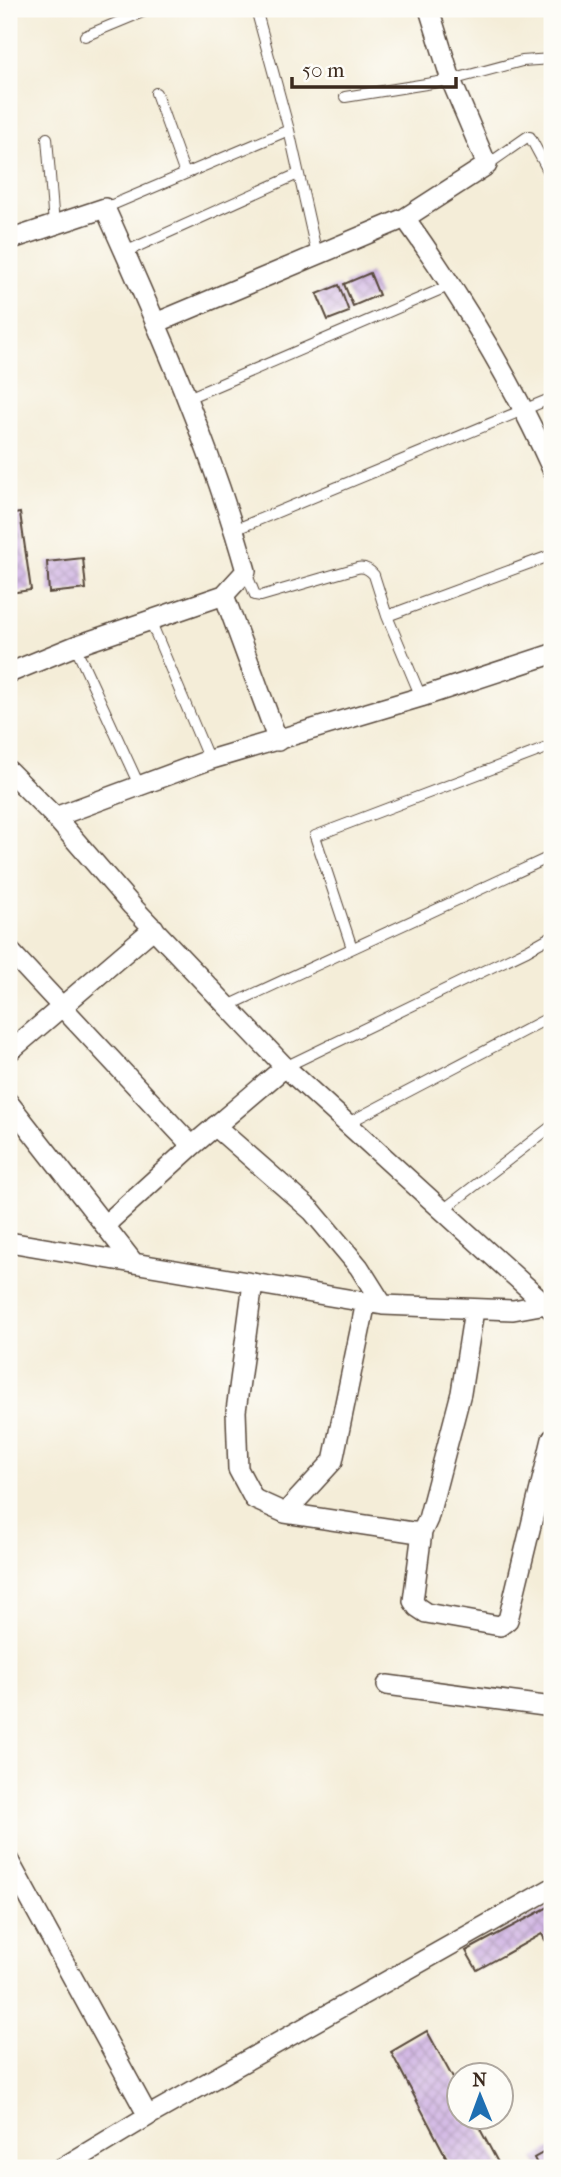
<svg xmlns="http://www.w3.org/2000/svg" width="561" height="2177" viewBox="0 0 561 2177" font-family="'IM FELL French Canon',serif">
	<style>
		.building { fill: url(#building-cross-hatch) }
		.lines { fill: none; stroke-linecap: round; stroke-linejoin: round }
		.lane-casing { stroke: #57473a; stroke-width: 12 }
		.street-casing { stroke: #57473a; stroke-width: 22 }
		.lane { stroke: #fff; stroke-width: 10 }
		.street { stroke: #fff; stroke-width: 19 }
	</style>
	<defs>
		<pattern id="building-cross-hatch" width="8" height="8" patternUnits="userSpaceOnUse" patternTransform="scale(1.75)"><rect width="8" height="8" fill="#cbace1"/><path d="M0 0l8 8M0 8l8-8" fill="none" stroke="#a68cb6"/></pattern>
	</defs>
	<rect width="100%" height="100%" fill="#fdfcf7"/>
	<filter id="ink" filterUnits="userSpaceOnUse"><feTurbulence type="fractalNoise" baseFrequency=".0143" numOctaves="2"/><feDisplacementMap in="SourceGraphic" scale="14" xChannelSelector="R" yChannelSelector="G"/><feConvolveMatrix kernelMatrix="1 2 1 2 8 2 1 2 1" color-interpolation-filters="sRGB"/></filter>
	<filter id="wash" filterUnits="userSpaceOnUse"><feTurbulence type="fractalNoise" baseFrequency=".00686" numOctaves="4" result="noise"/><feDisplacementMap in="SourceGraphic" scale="28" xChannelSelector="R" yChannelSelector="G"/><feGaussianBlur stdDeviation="1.57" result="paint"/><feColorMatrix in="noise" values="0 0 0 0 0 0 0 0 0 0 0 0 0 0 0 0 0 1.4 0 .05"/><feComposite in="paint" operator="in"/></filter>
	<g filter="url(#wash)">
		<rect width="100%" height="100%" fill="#f4edd8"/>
		<g id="blocks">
			<path class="building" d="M 370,273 L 379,295 L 353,306 L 344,284 Z
				M 339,285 L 349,312 L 328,320 L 317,294 Z
				M 20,513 L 31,590 L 9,593 L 9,515 Z
				M 83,558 L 86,589 L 49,593 L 47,562 Z
				M 552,1905 L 552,1936 L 545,1940 L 542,1934 L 477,1970 L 466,1951 Z
				M 427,2031 L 460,2091 L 460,2118 L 474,2118 L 501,2168 L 452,2168 L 391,2052 Z
				M 552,2148 L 552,2168 L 539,2168 L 534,2158 Z"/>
		</g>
	</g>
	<g filter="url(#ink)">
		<use href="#blocks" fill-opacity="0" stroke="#57473a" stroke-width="2"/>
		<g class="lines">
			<g class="lane-casing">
				<path id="lane" d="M 256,9 L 289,130 L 317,255
					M 85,36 L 150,9
					M 345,97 L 451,80 L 522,61 L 552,59
					M 47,138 L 54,225
					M 487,165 L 527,137 L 530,137 L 552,178
					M 185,174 L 289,130
					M 105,208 L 185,174 L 156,93
					M 125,252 L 298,174
					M 188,398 L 451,285
					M 234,530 L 552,398
					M 246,572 L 255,595 L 261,596 L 357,568 C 364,566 369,569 374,575 L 387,616 L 421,697
					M 387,616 L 552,555
					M 150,620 L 209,760
					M 75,646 L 139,785
					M 352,948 L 315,836 L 552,746
					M 228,1006 L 552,856
					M 285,1067 L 527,950 L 552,936
					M 348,1123 L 552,1016
					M 443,1210 L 552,1126"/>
			</g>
			<g class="street-casing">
				<path id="street" d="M 405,218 C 462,298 512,380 552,469
					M 9,240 L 105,208 C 158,326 211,446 246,571 L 224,595 L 75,646 L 9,673
					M 156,323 L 405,218 L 487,165 L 451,80 L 429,9
					M 224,595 L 278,741
					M 9,771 L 55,817 L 132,906 L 285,1067 L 552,1310
					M 55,817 L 209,760 L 421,697 L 552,654
					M 9,950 L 192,1146
					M 9,1052 L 154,928
					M 9,1103 L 134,1263
					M 215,1126 L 312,1211 L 359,1267 L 383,1305
					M 105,1225 L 192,1146 L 285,1067
					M 9,1242 L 383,1305 L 513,1310 L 546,1304
					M 253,1283 L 236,1411 L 238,1469 L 254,1499 L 285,1513 L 412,1532 L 422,1532 L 428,1519 L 461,1393 L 474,1310
					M 285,1513 L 333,1461 L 366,1302
					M 422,1532 L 413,1601 L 417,1607 L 426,1613 L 500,1626 L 508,1620 L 552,1439
					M 387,1685 L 552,1707
					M 9,1861 L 148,2116
					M 62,2168 L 148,2116 L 552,1888"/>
			</g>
			<use href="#lane" class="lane"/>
			<use href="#street" class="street"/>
		</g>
	</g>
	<rect width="561" height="2177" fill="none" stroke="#fdfcf7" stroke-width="35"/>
	<g transform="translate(480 2096) rotate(359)"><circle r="33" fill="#fdfcf7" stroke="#afa8a0" stroke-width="2"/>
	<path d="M0-5L12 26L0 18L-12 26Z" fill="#1f6fb2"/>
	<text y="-10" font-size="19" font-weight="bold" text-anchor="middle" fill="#3b2a1e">N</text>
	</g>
	<path d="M292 77v10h164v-10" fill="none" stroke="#3b2a1e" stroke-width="3.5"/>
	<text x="302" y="77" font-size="21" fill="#3b2a1e" stroke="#fdfcf7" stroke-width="5" paint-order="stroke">50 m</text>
</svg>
